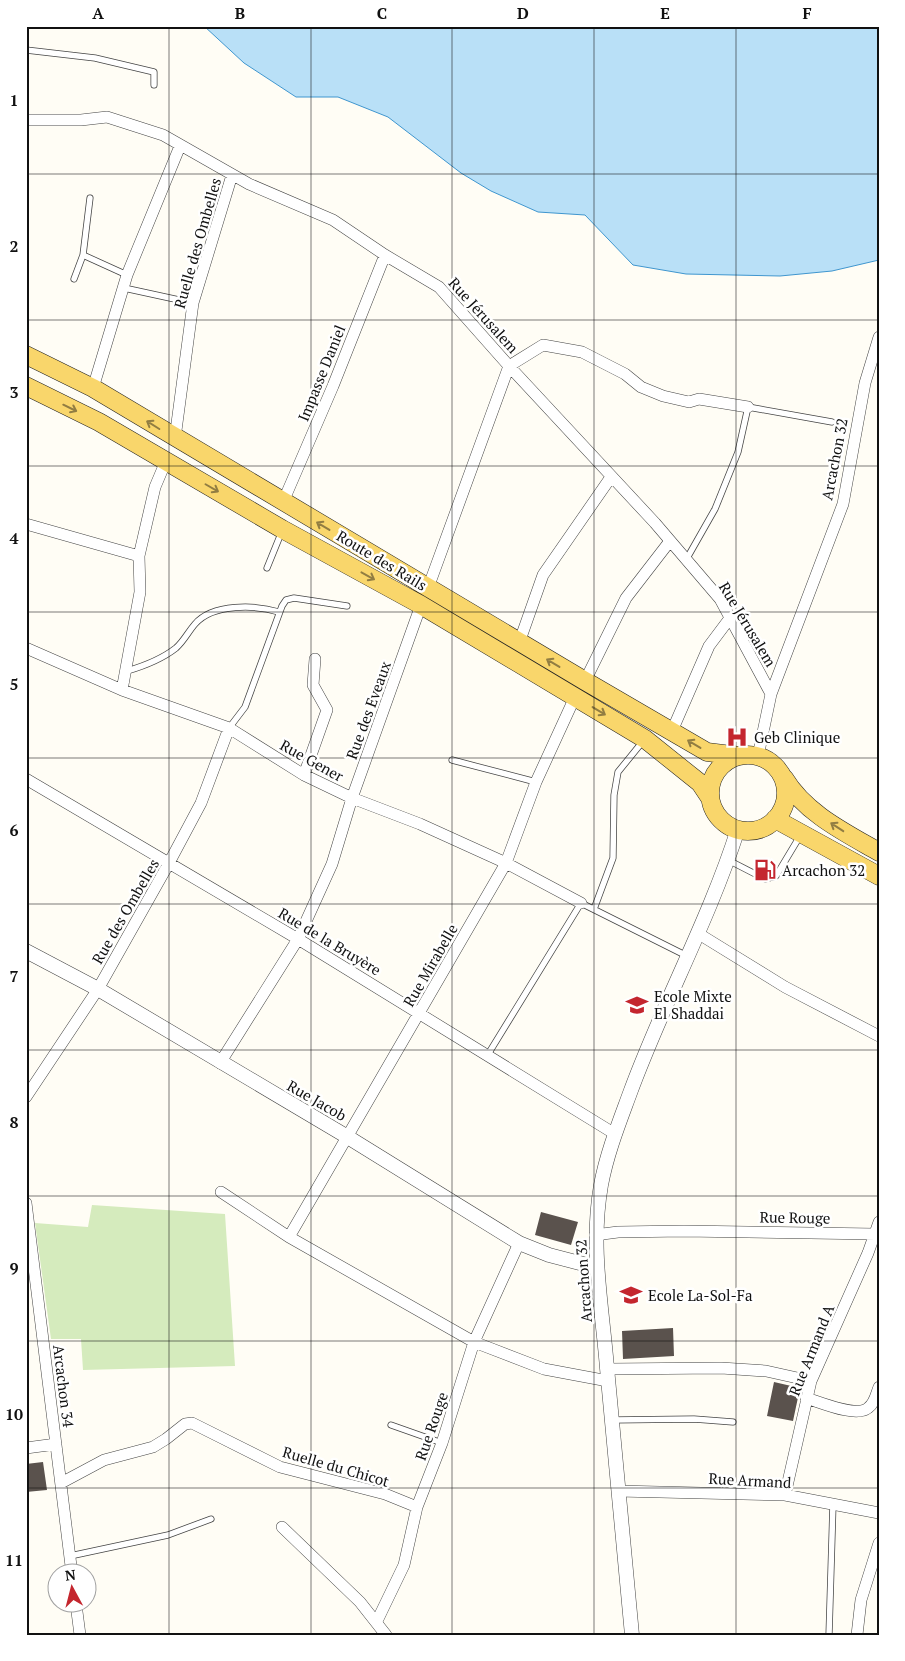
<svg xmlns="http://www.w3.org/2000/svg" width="905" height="1661" viewBox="0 0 905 1661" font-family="'PT Serif',serif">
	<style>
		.green { fill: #d5ebbd }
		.water { fill: #b9e0f7; stroke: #3f96cf }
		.building { fill: #5a524d }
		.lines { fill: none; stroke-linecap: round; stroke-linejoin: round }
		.service-casing { stroke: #444; stroke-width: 7 }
		.minor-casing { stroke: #444; stroke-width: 12 }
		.tertiary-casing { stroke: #444; stroke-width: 15 }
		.primary-casing { stroke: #222; stroke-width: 19 }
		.service { stroke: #fff; stroke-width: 5.5 }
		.minor { stroke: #fff; stroke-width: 11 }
		.tertiary { stroke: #fff; stroke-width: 14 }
		.primary { stroke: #f9d66b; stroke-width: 18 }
		.oneway { stroke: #917d42 }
		.grid { fill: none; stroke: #111; stroke-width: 1; stroke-opacity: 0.55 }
		.labels { text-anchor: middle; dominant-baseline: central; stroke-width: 5; stroke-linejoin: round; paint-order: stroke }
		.street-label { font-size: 15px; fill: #111; stroke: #fff }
		.poi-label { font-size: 15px; fill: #111; stroke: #fff; text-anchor: start }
		.neatline { fill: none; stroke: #111; stroke-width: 2 }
		.grid-label { font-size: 16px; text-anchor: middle; font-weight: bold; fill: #111 }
	</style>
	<rect width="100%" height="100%" fill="#fffdf5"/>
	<path class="green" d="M 92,1205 L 225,1214 L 235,1366 L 83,1370 L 81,1339 L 51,1339 L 35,1223 L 88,1227 Z"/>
	<path class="water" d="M 204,26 L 879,26 L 879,260 L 832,271 L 780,276 L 686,274 L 633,265 L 585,215 L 538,212 L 491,191 L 461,173 L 388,117 L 338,97 L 296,97 L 244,63 Z"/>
	<path class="building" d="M 541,1212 L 578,1222 L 571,1245 L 535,1235 Z
		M 673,1328 L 674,1356 L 623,1359 L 622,1331 Z
		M 774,1382 L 800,1388 L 793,1421 L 767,1416 Z
		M 43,1462 L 47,1490 L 26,1492 L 26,1464 Z"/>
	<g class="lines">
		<g class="service-casing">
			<path id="service" d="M 26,50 L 95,58 L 154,72 L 154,85
				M 90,198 L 83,255 L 127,275
				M 74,279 L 83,255
				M 124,288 L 193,303
				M 686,560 L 715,509 L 738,452 L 748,407 L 832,422
				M 267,568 L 282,531
				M 127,671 C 144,666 162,659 176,648 C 184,641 188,632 195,624 C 213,603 256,605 279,612
				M 229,728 L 245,707 L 282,606 L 286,600 L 294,598 L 347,606
				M 452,760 L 536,782
				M 728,860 L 765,879 L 776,876 L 800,836
				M 594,909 L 613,858 L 614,795 L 618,772 L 644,740
				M 487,1056 L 581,903 L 687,956
				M 612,1420 L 694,1419 L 733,1422
				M 391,1425 L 442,1443
				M 70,1556 L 168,1535 L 211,1519
				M 829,1635 L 833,1504"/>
		</g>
		<g class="minor-casing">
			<path id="minor" d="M 26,120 L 81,120 L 107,117 L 163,135 L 249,184 L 333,220 L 385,255 L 439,287 L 509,366 L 655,523 L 720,599 L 771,694
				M 93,388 L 127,275 L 180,146
				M 175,438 L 193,303 L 232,175
				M 283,502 L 333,386 L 385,255
				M 26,524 L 139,556
				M 428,588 L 509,366 L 543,345 L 582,352 L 625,374 L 641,387 L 663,396 L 689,402 L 699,399 L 748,407
				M 519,643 L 543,575 L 611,477
				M 26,648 L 122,690 L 229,728 L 304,775 L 352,798 L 420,824 L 506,863 L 581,903
				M 585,681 L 626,598 L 670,541
				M 122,690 L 140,592 L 139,556 L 155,487 L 166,461
				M 672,731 L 709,646 L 730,618
				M 758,756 L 771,694 L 843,504 L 865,383 L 879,337
				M 304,775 L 327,710 L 313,685 L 315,659
				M 26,779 L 298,939 L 615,1134
				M 699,934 L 785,987 L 879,1036
				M 220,1063 L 298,939 L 332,864 L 352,798 L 421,605
				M 26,1097 L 98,989 L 169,863 L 201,803 L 229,728
				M 221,1192 L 289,1237 L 474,1342 L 544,1369 L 608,1381
				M 26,1203 L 72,1574
				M 595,1235 L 618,1232 L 684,1231 L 875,1234
				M 289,1237 L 506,863 L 536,782 L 575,697
				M 608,1369 L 721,1368 L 766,1371 L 811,1381
				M 806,1398 C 820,1402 856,1418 868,1408 C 875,1403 876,1394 879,1387
				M 26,1448 L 56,1444
				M 61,1483 L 104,1460 L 153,1447 L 166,1439 L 185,1424 L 192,1423 L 280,1467 L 385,1494 L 417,1507
				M 618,1491 L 785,1495 L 879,1513
				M 785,1495 L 811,1381 L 868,1253 L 879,1222
				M 282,1527 L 360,1602 L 386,1635
				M 76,1604 L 80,1635
				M 377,1621 L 404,1565 L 417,1507 L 442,1443 L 474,1342 L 519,1243
				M 857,1635 L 861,1600 L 879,1543"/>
		</g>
		<g class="tertiary-casing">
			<path id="tertiary" d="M 26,951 L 98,989 L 346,1136 L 519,1243 L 549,1255 L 595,1267
				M 632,1635 C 623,1546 616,1457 607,1368 C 602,1305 590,1248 601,1185 C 607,1153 619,1123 630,1093 C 663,1003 709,920 738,829"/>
		</g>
		<g class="primary-casing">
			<path id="primary" d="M 26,355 L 93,388 L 585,681 L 707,752 L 740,756
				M 26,386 L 99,422 L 282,529 L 421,605 L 645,739 L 700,783 L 710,798
				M710 793a38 38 0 1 1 76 0a38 38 0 1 1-76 0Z
				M 784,778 C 805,813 844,832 879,852
				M 775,819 L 879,876"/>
		</g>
		<use href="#service" class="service"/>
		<use href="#minor" class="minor"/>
		<use href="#tertiary" class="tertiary"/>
		<use href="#primary" class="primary"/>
	</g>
	<defs><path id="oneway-shaft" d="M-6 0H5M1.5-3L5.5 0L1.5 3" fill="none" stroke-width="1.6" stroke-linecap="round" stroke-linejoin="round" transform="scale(1.25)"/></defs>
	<g class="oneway">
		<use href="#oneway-shaft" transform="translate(70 408) rotate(26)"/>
		<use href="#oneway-shaft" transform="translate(153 425) rotate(-148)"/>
		<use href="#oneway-shaft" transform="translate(212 488) rotate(30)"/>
		<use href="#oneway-shaft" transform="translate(323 526) rotate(-149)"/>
		<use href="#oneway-shaft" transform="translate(368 576) rotate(29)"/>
		<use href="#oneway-shaft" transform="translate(553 663) rotate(-149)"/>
		<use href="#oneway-shaft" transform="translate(599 711) rotate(31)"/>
		<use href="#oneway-shaft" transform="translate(694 744) rotate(-149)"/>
		<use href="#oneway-shaft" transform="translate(837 827) rotate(-147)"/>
	</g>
	<path class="grid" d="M 169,26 L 169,1635M 311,26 L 311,1635M 452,26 L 452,1635M 594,26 L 594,1635M 736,26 L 736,1635M 26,174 L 879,174M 26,320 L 879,320M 26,466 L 879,466M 26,612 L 879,612M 26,758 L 879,758M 26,904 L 879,904M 26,1050 L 879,1050M 26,1196 L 879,1196M 26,1341 L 879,1341M 26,1488 L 879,1488"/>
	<defs>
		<g id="hospital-bare" transform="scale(1.725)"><path d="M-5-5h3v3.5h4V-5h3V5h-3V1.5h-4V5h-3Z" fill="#c4262e" stroke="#fff" stroke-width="2.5" paint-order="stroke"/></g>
		<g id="fuel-bare" transform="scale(1.725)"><path d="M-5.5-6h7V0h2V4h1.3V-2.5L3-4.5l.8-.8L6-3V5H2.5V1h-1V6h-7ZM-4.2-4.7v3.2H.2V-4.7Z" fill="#c4262e" stroke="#fff" stroke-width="2.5" paint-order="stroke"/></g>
		<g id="school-bare" transform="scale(1.725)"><path d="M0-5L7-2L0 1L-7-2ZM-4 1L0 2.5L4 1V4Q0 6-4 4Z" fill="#c4262e" stroke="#fff" stroke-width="2.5" paint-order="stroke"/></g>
	</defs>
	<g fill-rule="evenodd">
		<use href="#hospital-bare" x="737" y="737"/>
		<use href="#fuel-bare" x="765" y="870"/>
		<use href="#school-bare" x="637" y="1005"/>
		<use href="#school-bare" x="631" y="1295"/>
	</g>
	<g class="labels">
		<g class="street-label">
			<text transform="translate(197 243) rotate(-74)">Ruelle des Ombelles</text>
			<text transform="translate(484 315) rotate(48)">Rue Jérusalem</text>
			<text transform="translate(321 373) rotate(-68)">Impasse Daniel</text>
			<text transform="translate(834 459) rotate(-79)">Arcachon 32</text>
			<text transform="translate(382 560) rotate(31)">Route des Rails</text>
			<text transform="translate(748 624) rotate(59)">Rue Jérusalem</text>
			<text transform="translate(368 710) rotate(-70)">Rue des Eveaux</text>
			<text transform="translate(312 760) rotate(29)">Rue Gener</text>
			<text transform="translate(125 911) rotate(-60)">Rue des Ombelles</text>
			<text transform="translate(330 941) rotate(31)">Rue de la Bruyère</text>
			<text transform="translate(430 965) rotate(-60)">Rue Mirabelle</text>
			<text transform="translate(317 1100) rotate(30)">Rue Jacob</text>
			<text transform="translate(795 1217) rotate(1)">Rue Rouge</text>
			<text transform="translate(583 1281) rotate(-94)">Arcachon 32</text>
			<text transform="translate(811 1350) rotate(-68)">Rue Armand A</text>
			<text transform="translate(64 1386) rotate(83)">Arcachon 34</text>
			<text transform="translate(431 1426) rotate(-71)">Rue Rouge</text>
			<text transform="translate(336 1466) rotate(16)">Ruelle du Chicot</text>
			<text transform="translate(750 1480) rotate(3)">Rue Armand</text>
		</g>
		<g class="poi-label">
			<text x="754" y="737">Geb Clinique</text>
			<text x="782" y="870">Arcachon 32</text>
			<text x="654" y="996">Ecole Mixte<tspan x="654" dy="17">El Shaddai</tspan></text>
			<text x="648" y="1295">Ecole La-Sol-Fa</text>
		</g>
	</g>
	<rect width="905" height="1661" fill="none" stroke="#ffffff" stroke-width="55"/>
	<g transform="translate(72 1588) rotate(353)"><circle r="24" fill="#ffffff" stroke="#a0a0a0"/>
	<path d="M0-4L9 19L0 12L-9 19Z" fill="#c4262e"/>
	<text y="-8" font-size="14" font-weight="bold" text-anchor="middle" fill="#111111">N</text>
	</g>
	<rect x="28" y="28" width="850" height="1606" class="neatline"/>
	<g class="grid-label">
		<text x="98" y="19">A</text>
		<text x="240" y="19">B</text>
		<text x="382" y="19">C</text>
		<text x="523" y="19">D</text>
		<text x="665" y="19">E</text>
		<text x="807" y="19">F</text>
		<text x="14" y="106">1</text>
		<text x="14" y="252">2</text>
		<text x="14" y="398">3</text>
		<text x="14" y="544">4</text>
		<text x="14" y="690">5</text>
		<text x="14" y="836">6</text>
		<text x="14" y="982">7</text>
		<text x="14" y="1128">8</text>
		<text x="14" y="1274">9</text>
		<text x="14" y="1420">10</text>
		<text x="14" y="1566">11</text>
	</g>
</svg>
